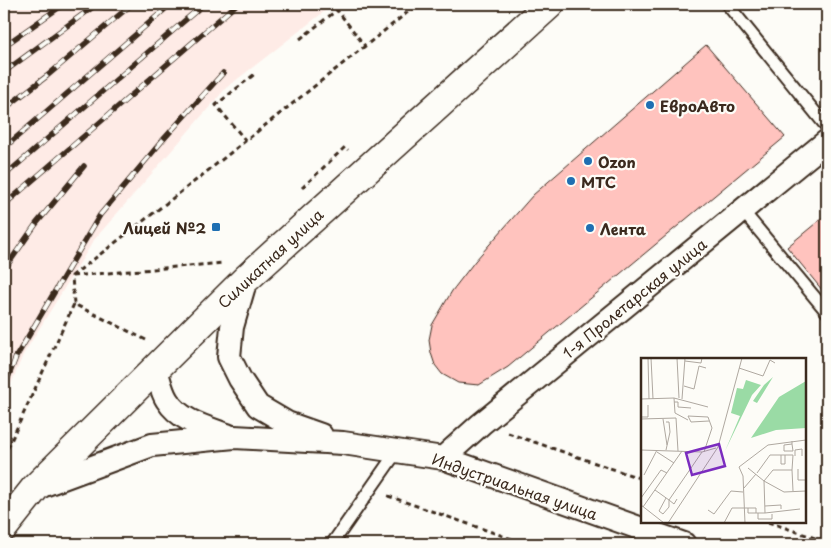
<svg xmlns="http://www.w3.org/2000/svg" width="831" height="548" viewBox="0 0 831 548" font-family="'Playpen Sans',sans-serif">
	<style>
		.built { fill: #feebe6 }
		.building { fill: #ffc3be; stroke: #3b2a1e }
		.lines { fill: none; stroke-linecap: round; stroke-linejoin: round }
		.service-casing { stroke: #3b2a1e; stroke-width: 15 }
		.minor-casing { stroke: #3b2a1e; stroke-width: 26 }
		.tertiary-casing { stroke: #3b2a1e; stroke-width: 31 }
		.path { stroke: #3b2a1e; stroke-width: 3; stroke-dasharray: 5 4; stroke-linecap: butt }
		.service { stroke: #fdfcf7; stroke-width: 11 }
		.minor { stroke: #fdfcf7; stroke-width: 22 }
		.tertiary { stroke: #fdfcf7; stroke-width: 28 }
		.rail-casing { stroke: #3b2a1e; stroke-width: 5.5 }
		.rail { stroke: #fdfcf7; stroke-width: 4; stroke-dasharray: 11; stroke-linecap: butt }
		.poi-dot { fill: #1f6fb2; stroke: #fdfcf7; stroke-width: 2 }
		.labels { text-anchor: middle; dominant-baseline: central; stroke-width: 4.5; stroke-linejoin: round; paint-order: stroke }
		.poi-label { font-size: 15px; font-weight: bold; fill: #3b2a1e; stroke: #fdfcf7; text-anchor: start }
		.street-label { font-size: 15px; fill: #3b2a1e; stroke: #fdfcf7 }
		.inset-road { fill: none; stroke: #afa8a0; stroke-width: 1 }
		.view { fill: #7b2cbf; fill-opacity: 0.15; stroke: #7b2cbf; stroke-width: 2.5 }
		.inset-edge { fill: none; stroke: #3b2a1e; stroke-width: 2.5 }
	</style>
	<rect width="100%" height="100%" fill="#fdfcf7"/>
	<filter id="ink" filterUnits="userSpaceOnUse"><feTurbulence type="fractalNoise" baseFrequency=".02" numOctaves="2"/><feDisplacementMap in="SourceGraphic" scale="10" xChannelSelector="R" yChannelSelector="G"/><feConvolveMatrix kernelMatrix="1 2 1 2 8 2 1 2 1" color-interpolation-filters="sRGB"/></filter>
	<g filter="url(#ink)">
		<path class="built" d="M 4,4 L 334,4 L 226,88 L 94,240 L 23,355 L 4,401 Z"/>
		<path class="building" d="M 706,45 L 785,137 L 508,367 L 479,385 L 458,383 L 442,374 L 435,365 L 431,353 L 429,340 L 432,325 L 452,291 L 475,261 L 533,195 Z
			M 827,214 L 827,296 L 787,247 Z"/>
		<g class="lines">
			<g class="service-casing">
				<path id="service" d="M 727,4 L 827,127
					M 742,210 L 827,312
					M 332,544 L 397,451"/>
			</g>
			<g class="minor-casing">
				<path id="minor" d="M 246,279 L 232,327 L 229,357 L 240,379 L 258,406 L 287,423 L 321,435
					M 155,367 C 159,377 161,391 167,400 C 180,421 205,427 227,435
					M 443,458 L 481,424 L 827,141
					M 36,488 L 152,445 L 234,437 L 343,443 L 443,458 L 684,544"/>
			</g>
			<g class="tertiary-casing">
				<path id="tertiary" d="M 4,527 L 35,488 L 246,279 L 550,4"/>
			</g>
			<path class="path" d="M 300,39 L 337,10 L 365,46
				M 246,141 L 216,105 L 256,73
				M 302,188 L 345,147 L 348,150
				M 72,276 L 223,263
				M 146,340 L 74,304 L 72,276 L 195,181 L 418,4
				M 508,433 L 642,479
				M 4,456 L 74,304
				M 388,496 L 526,544
				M 768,522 L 827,542"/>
			<use href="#service" class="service"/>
			<use href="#minor" class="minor"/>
			<use href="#tertiary" class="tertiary"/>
			<g class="rail-casing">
				<path id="rail" d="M 4,46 L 64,4
					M 4,72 L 97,4
					M 4,109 L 47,76 L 132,4
					M 4,148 L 171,4
					M 4,176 L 204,4
					M 4,205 L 237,4
					M 4,270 L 36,224 L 84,166
					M 4,388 L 16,357 L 100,215 L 162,141 L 223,73"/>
			</g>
			<use href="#rail" class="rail"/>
		</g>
	</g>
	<g class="poi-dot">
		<circle cx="650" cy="105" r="5"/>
		<circle cx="588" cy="161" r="5"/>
		<circle cx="571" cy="181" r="5"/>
		<rect x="211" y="222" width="10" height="10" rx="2.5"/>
		<circle cx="590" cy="228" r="5"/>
	</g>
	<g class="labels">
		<g class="poi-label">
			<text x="660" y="105">ЕвроАвто</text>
			<text x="598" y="161">Ozon</text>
			<text x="581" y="181">МТС</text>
			<text x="206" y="227" text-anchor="end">Лицей №2</text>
			<text x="600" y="228">Лента</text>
		</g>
		<g class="street-label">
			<text transform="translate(270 258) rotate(-43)">Силикатная улица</text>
			<text transform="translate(634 298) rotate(-39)">1-я Пролетарская улица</text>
			<text transform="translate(515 486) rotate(19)">Индустриальная улица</text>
		</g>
	</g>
	<g transform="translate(641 358)">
		<rect width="165" height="165" fill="#fdfcf7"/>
		<path d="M 132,19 L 116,45 L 112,43 L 123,27 ZM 105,22 L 120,27 L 111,37 L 84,93 L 99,58 L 90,55 L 96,30 L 102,31 ZM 165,23 L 165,70 L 135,72 L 110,80 L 138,39 Z" fill="#9adba5"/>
		<path class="inset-road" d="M 7,0 L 8,41M 10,0 L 12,41M 36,0 L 38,40M 44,3 L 60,5 L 61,0M 98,10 L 122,18 L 129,2 L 134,5M 43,28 L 53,31 L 58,8 L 65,10M 33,40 L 34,55 L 47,62M 0,41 L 33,40 L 67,49M 41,41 L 44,0M 33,44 L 37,44 L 37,49 L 50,50M 0,55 L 0,59 L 7,59 L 7,47M 0,61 L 35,60 L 37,93M 22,61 L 26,87M 25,64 L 28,64 L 29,74 L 25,92M 151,83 L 151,86 L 143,87 L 143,93 L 152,93 L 151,86M 0,92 L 61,94 L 75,90M 16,94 L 33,105M 63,94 L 71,70 L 67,59 L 47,58 L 50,64 L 68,63M 140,97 L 140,106 L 144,106 L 144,97M 154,98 L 154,92 L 161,91 L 161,98M 107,110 L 123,123 L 132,112 L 151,112 L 152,97 L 129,97 L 116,115M 157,111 L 157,122 L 165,122M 151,112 L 152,133M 3,117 L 16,92M 123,123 L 124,155 L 159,151M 123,123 L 143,134 L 165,133M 103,130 L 115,116M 14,132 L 28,142 L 61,94M 0,140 L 20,112 L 26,115M 25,140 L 18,153 L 22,156 L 28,149 L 28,142 L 33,146 L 36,141M 0,147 L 23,165M 124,148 L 140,147 L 140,151M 2,149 L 41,93M 107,150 L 107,155 L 124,155M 67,152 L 73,156 L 90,133 L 102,134M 117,155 L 117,161 L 131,161 L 131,156M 27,165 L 77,89 L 101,0M 83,165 L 91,150 L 115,150 L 115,155M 104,165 L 102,118 L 98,109 L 127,87 L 165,82"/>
		<path class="view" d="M 78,86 L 84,108 L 51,117 L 45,95 Z"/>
		<rect width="165" height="165" class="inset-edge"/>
	</g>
	<rect width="831" height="548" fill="none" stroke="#fdfcf7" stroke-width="20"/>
	<rect x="10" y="10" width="811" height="528" fill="none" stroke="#3b2a1e" stroke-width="2" filter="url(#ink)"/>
</svg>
